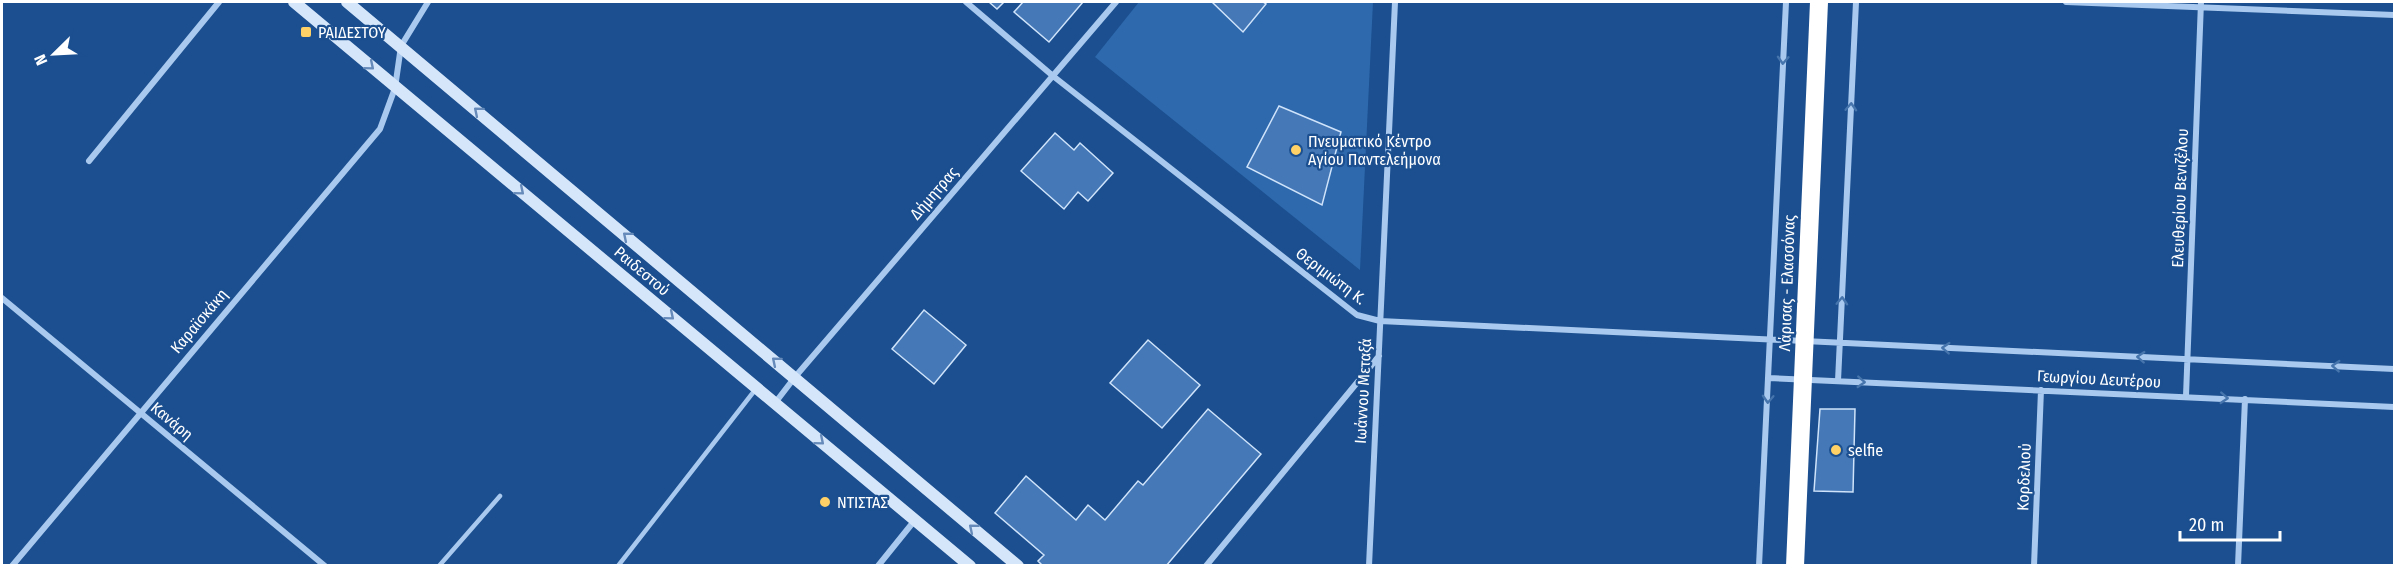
<svg xmlns="http://www.w3.org/2000/svg" width="2396" height="567" viewBox="0 0 2396 567" font-family="'Fira Sans Condensed',sans-serif">
	<style>
		.green { fill: #2e69ad }
		.building { fill: #4478b7; stroke: #cfe3fa; stroke-width: 1.5 }
		.lines { fill: none; stroke-linecap: round; stroke-linejoin: round }
		.lane { stroke: #a9c9ee; stroke-width: 4.5 }
		.street { stroke: #a9c9ee; stroke-width: 6 }
		.secondary { stroke: #d6e6fa; stroke-width: 12 }
		.highway { stroke: #fff; stroke-width: 18 }
		.oneway { stroke: #4674ac }
		.oneway2 { stroke: #668bba }
		.poi-dot { fill: #ffd166; stroke: #1b4f8f; stroke-width: 2 }
		.labels { text-anchor: middle; dominant-baseline: central; stroke-width: 4.5; stroke-linejoin: round; paint-order: stroke }
		.poi-label { font-size: 16px; fill: #fff; stroke: #1b4f8f; text-anchor: start }
		.street-label { font-size: 16px; fill: #fff; stroke: #1b4f8f }
	</style>
	<rect width="100%" height="100%" fill="#1b4f8f"/>
	<path class="green" d="M 1139,2 L 1373,2 L 1360,270 L 1095,57 Z"/>
	<path class="building" d="M 989,2 L 1004,2 L 997,9 Z
		M 1023,2 L 1083,2 L 1049,42 L 1014,12 Z
		M 1212,2 L 1263,2 L 1266,4 L 1243,32 Z
		M 1279,106 L 1341,132 L 1322,205 L 1247,167 Z
		M 1055,133 L 1074,150 L 1080,143 L 1113,173 L 1088,201 L 1078,192 L 1064,209 L 1021,171 Z
		M 924,310 L 966,345 L 934,384 L 892,349 Z
		M 1148,340 L 1200,385 L 1162,428 L 1110,383 Z
		M 1208,409 L 1261,454 L 1166,566 L 1043,566 L 1038,561 L 1044,555 L 995,513 L 1026,476 L 1076,520 L 1088,505 L 1105,520 L 1138,481 L 1143,485 Z
		M 1820,409 L 1855,409 L 1853,492 L 1814,491 Z"/>
	<g class="lines">
		<path class="lane" d="M 439,566 L 500,496
			M 618,566 L 755,390"/>
		<path class="street" d="M 966,2 L 1053,76 L 1357,315 L 1380,321 L 2394,369
			M 2066,2 L 2394,15
			M 89,161 L 219,2
			M 2,298 L 325,566
			M 1769,378 L 2394,407
			M 1838,381 L 1856,2
			M 2186,396 L 2201,2
			M 775,403 L 795,377 L 1116,2
			M 12,566 L 380,129 L 395,88 L 401,46 L 428,2
			M 878,566 L 915,520
			M 1206,566 L 1379,356
			M 1369,566 L 1395,2
			M 1759,566 L 1786,2
			M 2034,566 L 2041,390
			M 2238,566 L 2245,399"/>
		<path class="secondary" d="M 294,2 L 970,566
			M 347,2 L 1018,566"/>
		<path class="highway" d="M 1795,566 L 1819,2"/>
	</g>
	<defs><path id="oneway-chevron" d="M-2-3.5L2.5 0L-2 3.5" fill="none" stroke-width="1.6" stroke-linecap="round" stroke-linejoin="round" transform="scale(1.5)"/></defs>
	<g class="oneway">
		<use href="#oneway-chevron" transform="translate(1783 60) rotate(93)"/>
		<use href="#oneway-chevron" transform="translate(1851 107) rotate(-87)"/>
		<use href="#oneway-chevron" transform="translate(1842 301) rotate(-87)"/>
		<use href="#oneway-chevron" transform="translate(1946 348) rotate(-177)"/>
		<use href="#oneway-chevron" transform="translate(2141 357) rotate(-177)"/>
		<use href="#oneway-chevron" transform="translate(2336 366) rotate(-177)"/>
		<use href="#oneway-chevron" transform="translate(1861 382) rotate(3)"/>
		<use href="#oneway-chevron" transform="translate(2224 398) rotate(3)"/>
		<use href="#oneway-chevron" transform="translate(1768 399) rotate(93)"/>
	</g>
	<g class="oneway2">
		<use href="#oneway-chevron" transform="translate(370 66) rotate(40)"/>
		<use href="#oneway-chevron" transform="translate(478 111) rotate(-140)"/>
		<use href="#oneway-chevron" transform="translate(520 191) rotate(40)"/>
		<use href="#oneway-chevron" transform="translate(627 236) rotate(-140)"/>
		<use href="#oneway-chevron" transform="translate(670 316) rotate(40)"/>
		<use href="#oneway-chevron" transform="translate(776 361) rotate(-140)"/>
		<use href="#oneway-chevron" transform="translate(820 441) rotate(40)"/>
		<use href="#oneway-chevron" transform="translate(973 528) rotate(-140)"/>
	</g>
	<g class="poi-dot">
		<rect x="300" y="26" width="12" height="12" rx="3"/>
		<circle cx="1296" cy="150" r="6"/>
		<circle cx="1836" cy="450" r="6"/>
		<circle cx="825" cy="502" r="6"/>
	</g>
	<g class="labels">
		<g class="poi-label">
			<text x="318" y="32">ΡΑΙΔΕΣΤΟΥ</text>
			<text x="1308" y="141">Πνευματικό Κέντρο<tspan x="1308" dy="18">Αγίου Παντελεήμονα</tspan></text>
			<text x="1848" y="450">selfie</text>
			<text x="837" y="502">ΝΤΙΣΤΑΣ</text>
		</g>
		<g class="street-label">
			<text transform="translate(934 193) rotate(-49)">Δήμητρας</text>
			<text transform="translate(2180 198) rotate(-88)">Ελευθερίου Βενιζέλου</text>
			<text transform="translate(642 271) rotate(40)">Ραιδεστού</text>
			<text transform="translate(1331 276) rotate(37)">Θεριμιώτη Κ.</text>
			<text transform="translate(1787 283) rotate(-88)">Λάρισας - Ελασσόνας</text>
			<text transform="translate(199 321) rotate(-50)">Καραϊσκάκη</text>
			<text transform="translate(2099 379) rotate(3)">Γεωργίου Δευτέρου</text>
			<text transform="translate(1363 391) rotate(-87)">Ιωάννου Μεταξά</text>
			<text transform="translate(172 421) rotate(40)">Κανάρη</text>
			<text transform="translate(2024 477) rotate(-88)">Κορδελιού</text>
		</g>
	</g>
	<rect width="2396" height="567" fill="none" stroke="#ffffff" stroke-width="6"/>
	<g transform="translate(54 54) rotate(246)" stroke="#1b4f8f" stroke-width="4.5" paint-order="stroke">
	<path d="M0-4.5L10 22L0 15L-10 22Z" fill="#ffffff"/>
	<text y="-9" font-size="16" font-weight="bold" text-anchor="middle" fill="#ffffff">N</text>
	</g>
	<path d="M2180 531v9h100v-9" fill="none" stroke="#ffffff" stroke-width="3"/>
	<text x="2189" y="531" font-size="18" fill="#ffffff" stroke="#1b4f8f" stroke-width="4.5" paint-order="stroke">20 m</text>
</svg>
